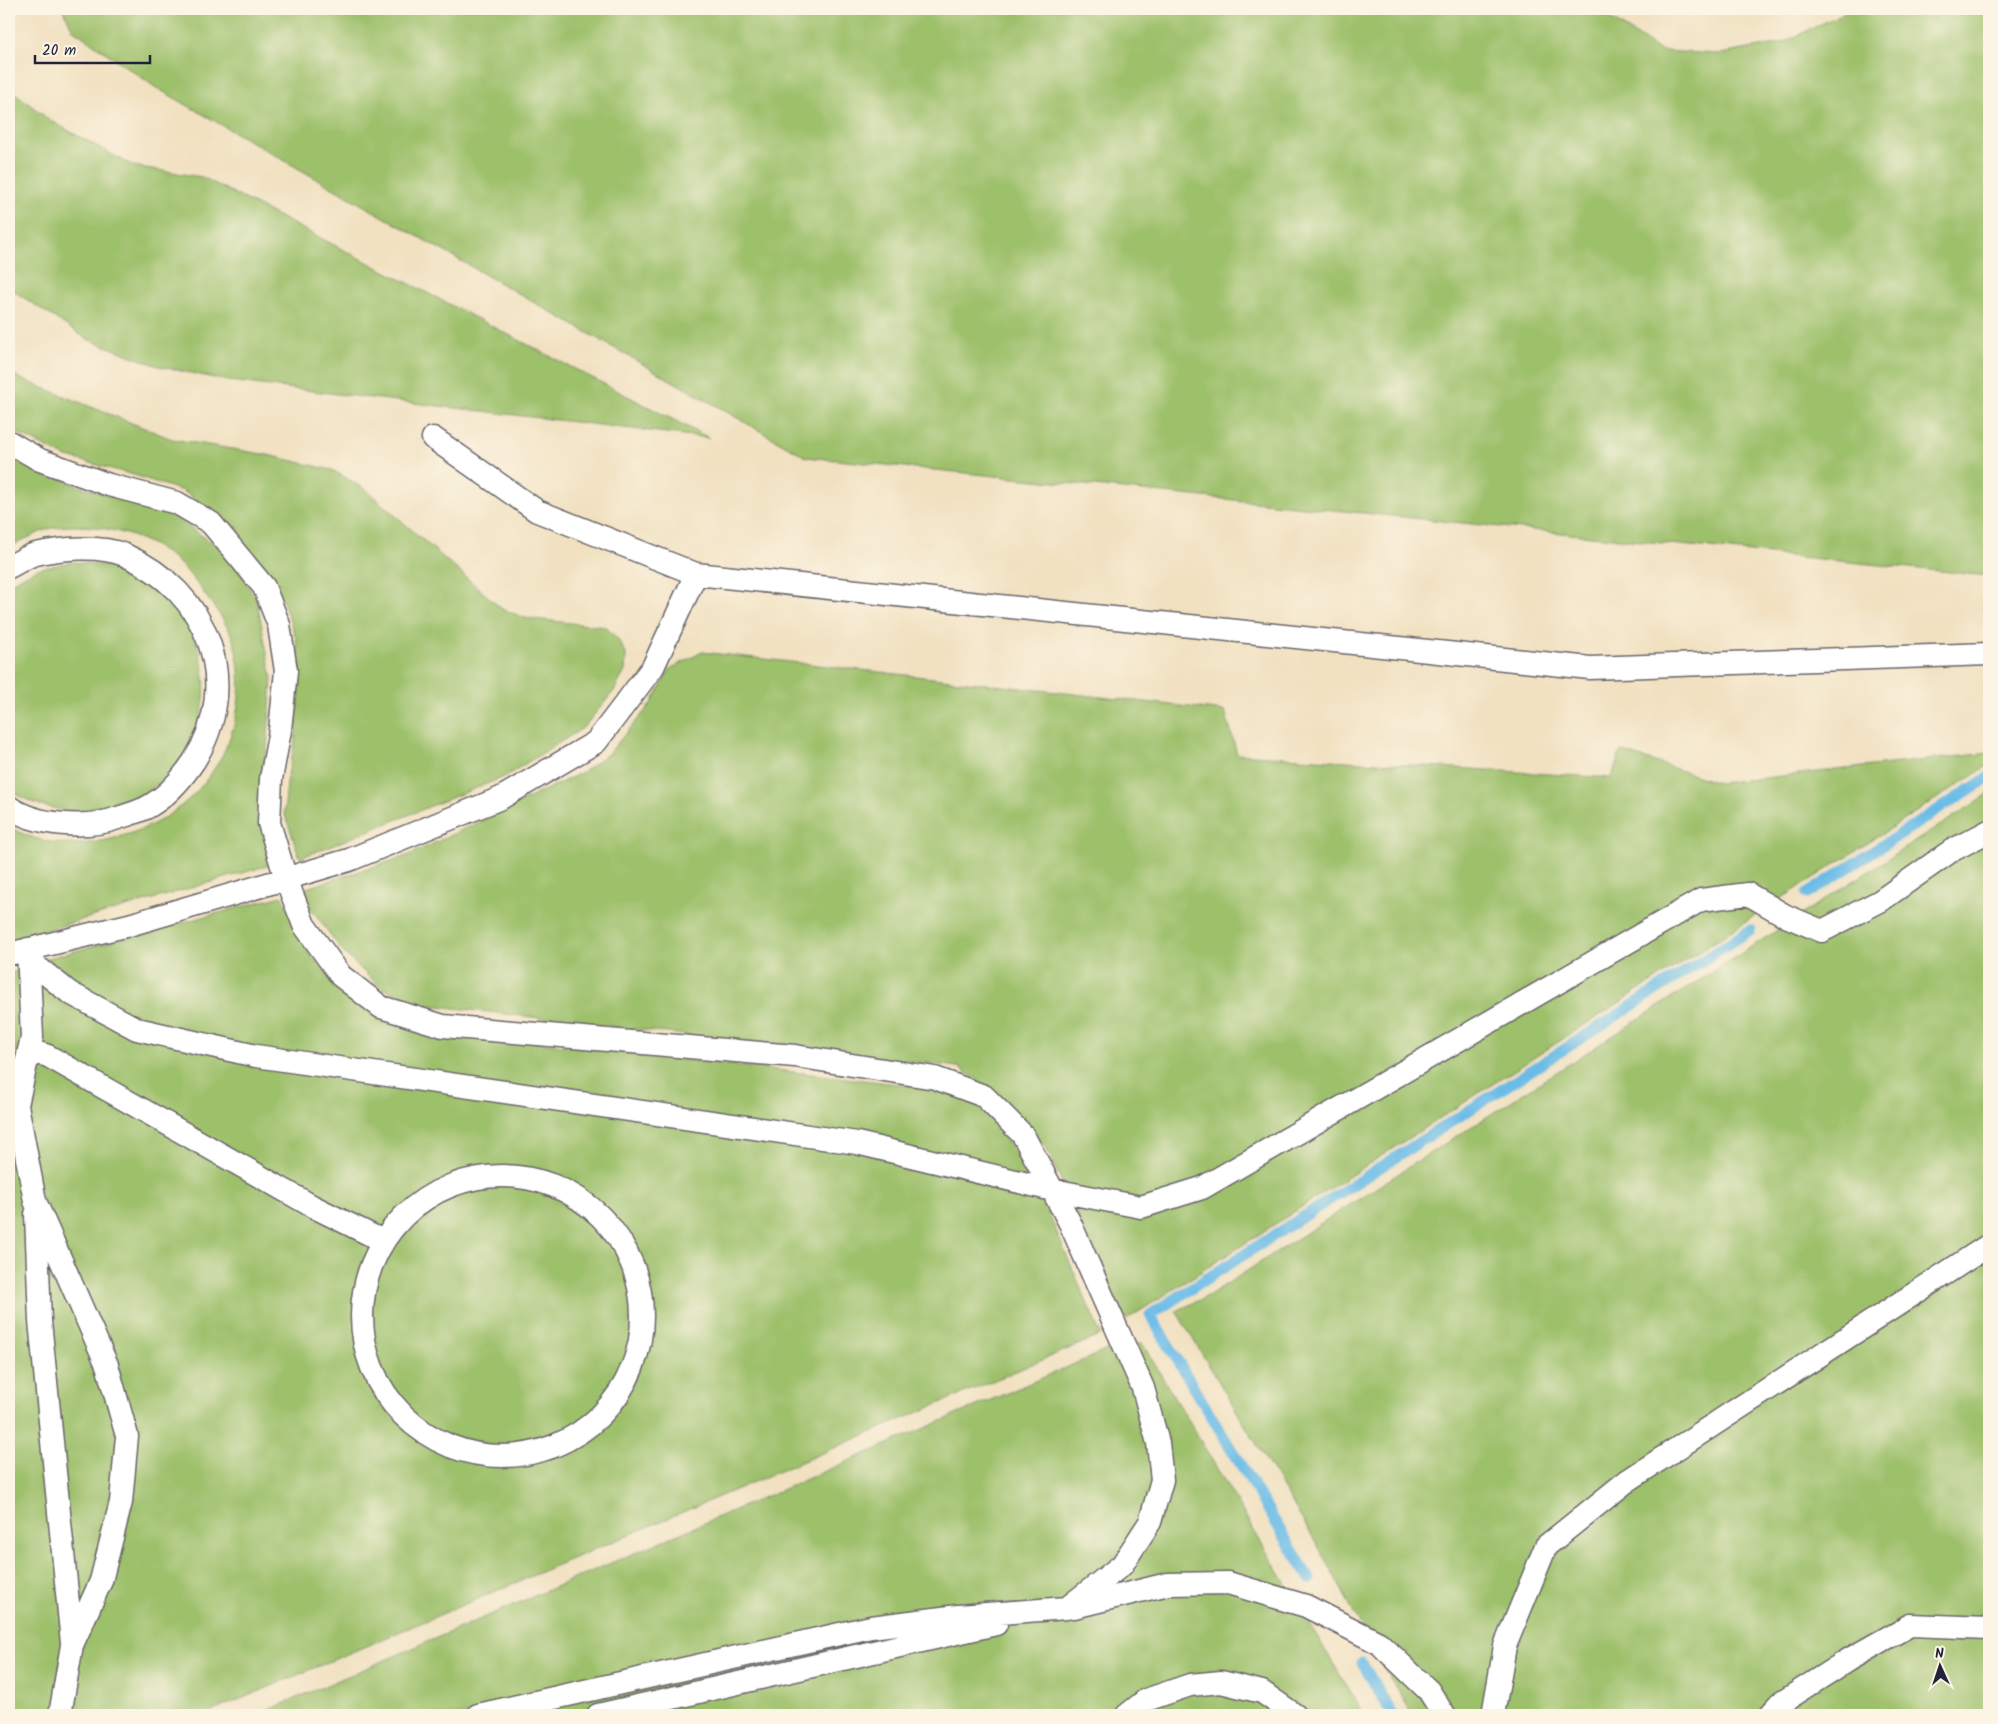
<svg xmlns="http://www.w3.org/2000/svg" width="1998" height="1724" viewBox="0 0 1998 1724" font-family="Kalam,sans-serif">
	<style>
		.green { fill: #9dc06a; stroke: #607152 }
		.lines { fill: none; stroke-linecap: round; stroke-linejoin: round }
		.stream { stroke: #6bbce7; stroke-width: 11 }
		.lane-casing { stroke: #6a656a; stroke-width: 25 }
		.lane { stroke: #fff; stroke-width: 22 }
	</style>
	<rect width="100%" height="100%" fill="#fcf5e5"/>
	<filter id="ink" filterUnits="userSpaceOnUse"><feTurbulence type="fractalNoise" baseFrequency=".02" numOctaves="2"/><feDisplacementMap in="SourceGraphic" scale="10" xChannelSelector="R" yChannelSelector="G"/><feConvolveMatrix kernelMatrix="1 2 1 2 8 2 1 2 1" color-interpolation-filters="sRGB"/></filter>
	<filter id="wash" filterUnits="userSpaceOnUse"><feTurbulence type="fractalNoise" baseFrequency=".0096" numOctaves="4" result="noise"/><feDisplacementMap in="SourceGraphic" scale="20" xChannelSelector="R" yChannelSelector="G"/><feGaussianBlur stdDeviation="1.12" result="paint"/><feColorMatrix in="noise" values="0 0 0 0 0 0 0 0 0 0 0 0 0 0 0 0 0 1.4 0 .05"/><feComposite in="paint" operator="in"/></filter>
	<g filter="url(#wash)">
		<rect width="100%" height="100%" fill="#f1e1c1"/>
		<path class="green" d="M 63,9 L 1595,9 L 1661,51 L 1721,54 L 1782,43 L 1852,9 L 1989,9 L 1989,576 L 806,457 L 155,87 L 72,29 Z
			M 9,88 L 51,121 L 133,166 L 202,177 L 709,438 L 228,381 L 158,366 L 87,339 L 9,288 Z
			M 9,371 L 21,379 L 172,439 L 268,455 L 332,470 L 365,489 L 502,609 L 525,618 L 606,627 L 617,638 L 626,654 L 625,671 L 614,691 L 583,728 L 504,777 L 300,858 L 284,812 L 288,775 L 295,742 L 300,680 L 296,638 L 281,596 L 261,566 L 227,520 L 183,491 L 134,475 L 64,456 L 9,429 Z
			M 9,455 L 73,484 L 170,514 L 229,554 L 257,601 L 272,679 L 267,748 L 258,797 L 273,864 L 9,941 L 9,827 C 47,848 84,848 125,835 C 207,812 257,726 234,642 C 230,628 218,612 209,600 C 198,585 187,569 172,557 C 143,534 94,522 58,527 C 42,529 23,541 9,547 Z
			M 72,562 C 96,564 120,566 142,578 C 225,627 226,749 141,795 C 121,806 99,813 76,811 C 52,810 29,804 9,789 L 9,584 L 37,569 Z
			M 702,652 L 1225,711 L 1237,754 L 1611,778 L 1621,751 L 1719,783 L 1989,753 L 1989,765 L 1126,1320 L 1047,1149 L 988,1088 L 958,1067 L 429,1005 L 381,988 L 343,952 L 309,906 L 306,888 L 407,856 L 583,772 L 609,753 L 651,704 L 670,669 Z
			M 1989,794 L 1989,1715 L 1413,1715 L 1382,1665 L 1317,1544 L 1176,1311 L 1208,1296 Z
			M 282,896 L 309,954 L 354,1001 L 394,1021 L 599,1050 L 943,1089 L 984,1109 L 1022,1163 L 1047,1210 L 1101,1335 L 203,1715 L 9,1715 L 9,974 L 41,960 Z
			M 1142,1343 L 1364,1715 L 257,1715 L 1107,1350 Z"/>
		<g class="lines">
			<path class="stream" d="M 1807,894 L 1989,777
				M 1310,1579 L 1150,1315 L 1750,930
				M 1362,1663 L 1393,1715"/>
		</g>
	</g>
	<g filter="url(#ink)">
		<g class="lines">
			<g class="lane-casing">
				<path id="lane" d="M 433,438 L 537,511 L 696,574 L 1590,668 L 1989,654
					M 9,442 L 40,460 L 109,485 L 177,503 L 211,523 L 264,587 L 279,625 L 286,671 L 280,730 L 271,779 L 269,823 L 286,879 L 304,925 L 341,976 L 381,1007 L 443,1026 L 795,1056 L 935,1078 L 984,1096 L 1023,1135 L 1070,1223 L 1143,1388 L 1158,1443 L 1162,1480 L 1150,1522 L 1122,1565 L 1067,1608 L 958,1616 L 871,1627 L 478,1715
					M 9,567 C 17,563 27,556 36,554 C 61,548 100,545 125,555 C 208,592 243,682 194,761 C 182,779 165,798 146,808 C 137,812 127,815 118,818 C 87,829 36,826 9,807
					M 28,949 L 36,966 L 70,993 L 137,1029 L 256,1056 L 857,1143 L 1053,1190 L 1141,1207 L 1202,1188 L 1701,900 L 1748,894 L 1786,916 L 1822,931 L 1880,901 L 1951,851 L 1989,831
					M 28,950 L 32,1037 L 17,1105 L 35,1201 L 107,1365 L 127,1436 L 121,1502 L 101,1581 L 72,1645 L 60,1715
					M 9,954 L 129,925 L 349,860 L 501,798 L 596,742 L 653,667 L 696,574
					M 29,1050 L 48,1056 L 312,1206 L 383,1241
					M362 1316a140 140 0 1 1 280 0a140 140 0 1 1-280 0Z
					M 36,1214 L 40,1321 L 72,1643
					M 1074,1607 L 1168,1584 L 1228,1583 L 1306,1606 L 1379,1643 L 1429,1691 L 1444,1715
					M 598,1715 L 996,1624
					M 1127,1715 L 1146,1700 L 1190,1685 L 1221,1682 L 1262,1692 L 1295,1715
					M 1493,1715 L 1505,1646 L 1546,1546 L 1627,1481 L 1989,1245
					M 1770,1715 L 1781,1703 L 1848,1660 L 1910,1625 L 1989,1628"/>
			</g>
			<use href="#lane" class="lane"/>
		</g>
	</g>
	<rect width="1998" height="1724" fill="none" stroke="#fcf5e5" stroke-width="30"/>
	<g transform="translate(1940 1666) rotate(357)" stroke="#fcf5e5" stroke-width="4" paint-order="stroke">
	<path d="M0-4L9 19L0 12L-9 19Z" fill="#22223b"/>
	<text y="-8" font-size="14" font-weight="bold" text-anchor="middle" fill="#22223b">N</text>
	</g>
	<path d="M35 55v8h115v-8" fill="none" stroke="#22223b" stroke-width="2.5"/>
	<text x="42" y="55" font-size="15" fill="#22223b" stroke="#fcf5e5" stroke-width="4" paint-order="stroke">20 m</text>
</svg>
